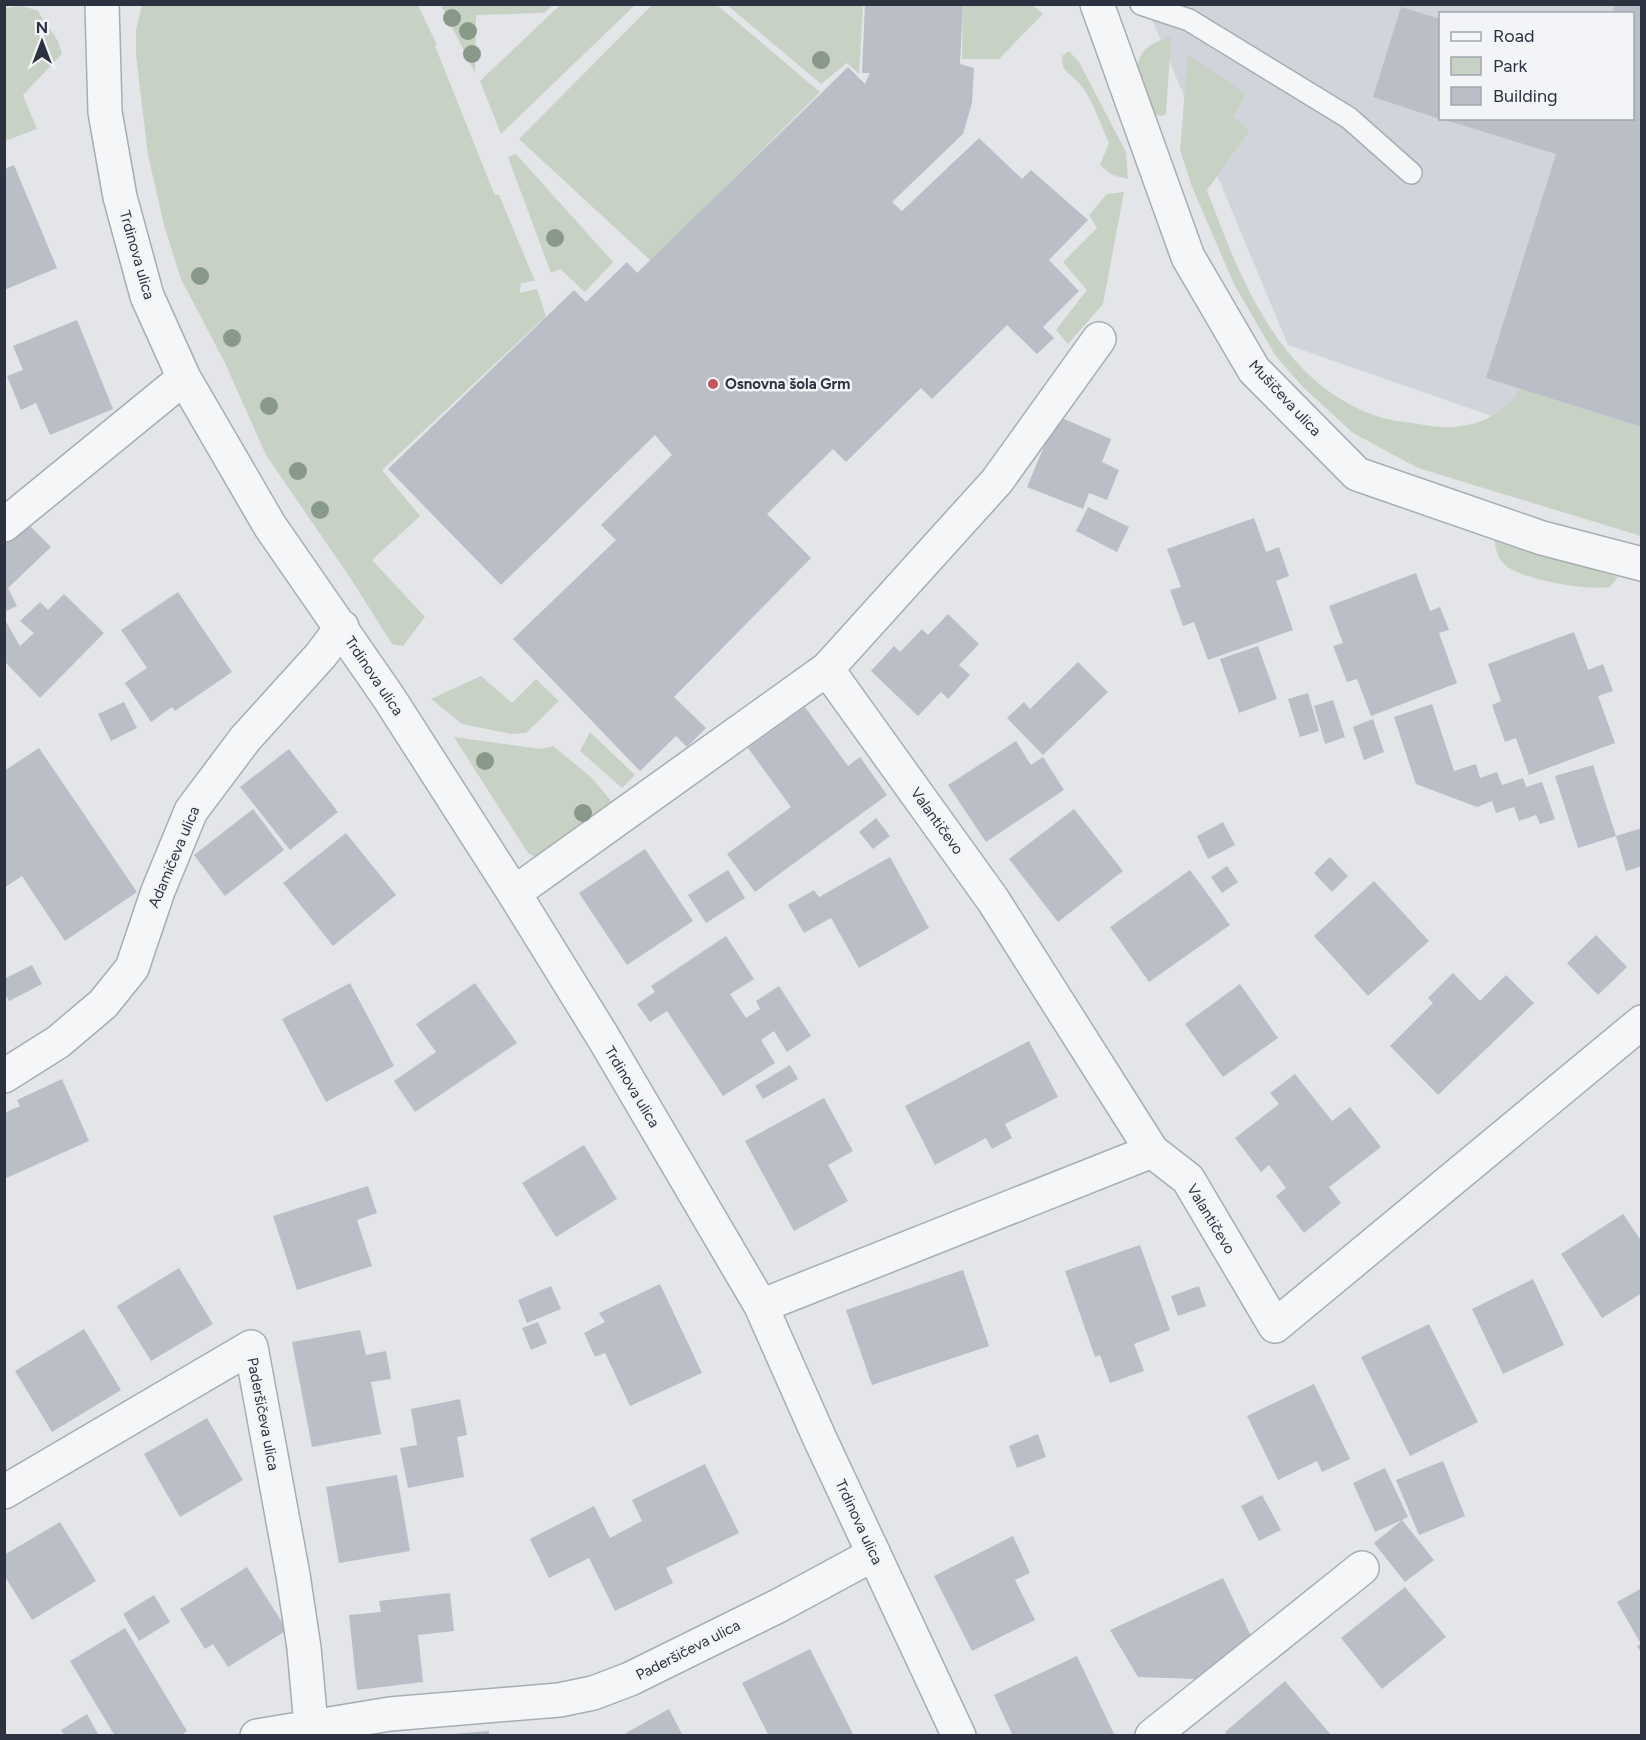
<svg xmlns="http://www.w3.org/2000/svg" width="1646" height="1740" viewBox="0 0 1646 1740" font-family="Figtree,sans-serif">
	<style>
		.built { fill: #d1d4db; fill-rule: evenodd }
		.green { fill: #c7d2c5 }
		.building { fill: #babec6 }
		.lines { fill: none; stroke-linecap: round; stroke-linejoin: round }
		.lane-casing { stroke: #a8acb3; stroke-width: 24 }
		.street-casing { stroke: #a8acb3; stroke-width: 36 }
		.lane { stroke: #f5f6f8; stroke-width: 21 }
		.street { stroke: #f5f6f8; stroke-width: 33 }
		.tree { fill: #899989 }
		.poi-dot { fill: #c0565e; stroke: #f2f4f7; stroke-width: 2 }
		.labels { text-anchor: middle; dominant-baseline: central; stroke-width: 5; stroke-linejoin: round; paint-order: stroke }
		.street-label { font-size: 15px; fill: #2c3240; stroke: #f2f4f7 }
		.poi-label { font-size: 15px; font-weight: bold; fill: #2c3240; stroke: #f2f4f7; text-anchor: start }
	</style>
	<rect width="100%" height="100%" fill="#e3e5e9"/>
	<path class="built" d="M 1146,5 L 1641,5 L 1641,468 L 1288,345 ZM 1440,14 L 1632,14 L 1632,118 L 1440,118 Z"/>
	<path class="green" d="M 142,5 L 418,5 L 437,45 L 435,46 L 489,181 L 495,195 L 499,195 L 535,281 L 521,283 L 520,293 L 537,289 L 546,316 L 382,470 L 420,516 L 372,560 L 425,617 L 403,646 L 392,644 L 351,579 L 266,455 L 225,363 L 181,279 L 164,225 L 148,155 L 136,55 L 136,30 Z
		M 441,5 L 553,5 L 544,13 L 476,15 L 475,73 Z
		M 560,5 L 635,5 L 501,134 L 480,81 Z
		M 652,5 L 717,5 L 820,92 L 651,261 L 519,139 Z
		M 727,5 L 863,5 L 859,74 L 847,63 L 821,84 Z
		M 963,5 L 1032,5 L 1043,14 L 999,59 L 962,59 Z
		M 20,6 L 37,10 L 58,41 L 62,54 L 23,95 L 37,129 L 5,141 L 5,8 Z
		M 1171,37 L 1166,114 L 1161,116 L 1155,114 C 1139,80 1121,50 1171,37 Z
		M 1069,51 L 1079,62 L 1126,152 L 1128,179 L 1112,175 L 1100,165 L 1109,143 C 1100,124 1093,98 1078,82 C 1069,72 1062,73 1062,56 Z
		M 1188,54 L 1246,94 L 1233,116 L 1250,130 L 1207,190 C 1239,276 1278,379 1371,414 C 1387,421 1408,422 1425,425 C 1463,432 1498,422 1520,389 L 1641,427 L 1641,536 L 1418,468 L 1353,433 L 1303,387 L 1275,355 L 1234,284 L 1192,187 L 1180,150 Z
		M 516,154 L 613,262 L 585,292 L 560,269 L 551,273 L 508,157 Z
		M 1124,192 L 1103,304 L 1068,344 L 1056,330 L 1087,290 L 1063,262 L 1097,228 L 1089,215 L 1107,194 Z
		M 1494,539 L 1618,577 L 1610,587 C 1587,591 1522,580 1505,565 C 1497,558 1496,549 1494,539 Z
		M 481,676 L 512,703 L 536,679 L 559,701 L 526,733 L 511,734 L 462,724 L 431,699 Z
		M 590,732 L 635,775 L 622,788 L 580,751 Z
		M 454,737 L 541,749 L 553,746 L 592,778 L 618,809 L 541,860 L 528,853 Z"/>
	<path class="building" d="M 865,4 L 963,4 L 960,64 L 974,68 L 972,103 L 963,134 L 892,202 L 902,211 L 979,138 L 1022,179 L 1031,170 L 1088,220 L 1049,260 L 1079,291 L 1043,327 L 1054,338 L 1037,354 L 1007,325 L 932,399 L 921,388 L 846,462 L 833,449 L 767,514 L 811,558 L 674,697 L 706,728 L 687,747 L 676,736 L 640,771 L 513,639 L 616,540 L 601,525 L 672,455 L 655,435 L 501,585 L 388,469 L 574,290 L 586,302 L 627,262 L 637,273 L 848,67 L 865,84 L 870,73 L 862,73 Z
		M 1615,4 L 1642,4 L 1642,427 L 1486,378 L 1556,154 L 1442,119 L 1632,118 L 1632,14 L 1612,14 Z
		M 1401,7 L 1440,19 L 1440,119 L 1373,97 Z
		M 14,165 L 57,268 L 4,290 L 4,169 Z
		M 77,320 L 113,409 L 50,435 L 36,403 L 21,410 L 7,376 L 23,370 L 13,346 Z
		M 1057,416 L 1111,439 L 1102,462 L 1119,470 L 1107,500 L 1089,493 L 1083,509 L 1027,487 Z
		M 1088,507 L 1129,527 L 1117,552 L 1076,531 Z
		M 21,517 L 51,547 L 8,588 L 17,606 L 4,612 L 4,533 Z
		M 1254,518 L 1266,552 L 1279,547 L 1289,576 L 1276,581 L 1293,630 L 1208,660 L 1194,622 L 1183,626 L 1170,590 L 1181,587 L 1167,549 Z
		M 1416,573 L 1430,611 L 1440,607 L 1449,630 L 1439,633 L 1457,683 L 1371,716 L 1357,679 L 1347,682 L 1333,646 L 1343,643 L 1329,606 Z
		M 178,592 L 232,672 L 175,711 L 172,707 L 151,722 L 125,683 L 147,668 L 121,630 Z
		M 64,594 L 104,633 L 40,698 L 5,662 L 5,620 L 20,646 L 34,633 L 20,621 L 40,602 L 48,610 Z
		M 948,614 L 979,644 L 959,665 L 970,675 L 948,699 L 941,692 L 918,716 L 871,671 L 894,646 L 900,652 L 922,629 L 928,635 Z
		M 1574,632 L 1588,670 L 1603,664 L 1613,691 L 1598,696 L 1615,743 L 1529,775 L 1516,738 L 1505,742 L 1492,705 L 1501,701 L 1488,664 Z
		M 1258,646 L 1277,699 L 1239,713 L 1220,659 Z
		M 1078,662 L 1108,692 L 1043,755 L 1007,718 L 1024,702 L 1030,709 Z
		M 1308,693 L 1319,731 L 1300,737 L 1288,699 Z
		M 1333,700 L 1345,737 L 1325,744 L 1314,706 Z
		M 124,702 L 137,728 L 111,741 L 98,714 Z
		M 1432,704 L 1454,771 L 1476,764 L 1480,778 L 1497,772 L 1502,785 L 1523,778 L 1526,787 L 1542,782 L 1555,819 L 1540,824 L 1536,815 L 1519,821 L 1514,807 L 1496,813 L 1492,801 L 1477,807 L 1416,784 L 1394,717 Z
		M 805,707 L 848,766 L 860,757 L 887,795 L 755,892 L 727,854 L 791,807 L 748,748 Z
		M 1373,719 L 1384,752 L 1364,760 L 1353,727 Z
		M 1016,741 L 1031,765 L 1043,757 L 1064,790 L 986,842 L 948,785 Z
		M 39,748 L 137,892 L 65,941 L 22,876 L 4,888 L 4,771 Z
		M 289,749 L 338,812 L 290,850 L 240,787 Z
		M 1593,765 L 1616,836 L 1578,848 L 1555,776 Z
		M 253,809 L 284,850 L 225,896 L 194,855 Z
		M 1074,809 L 1123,871 L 1058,922 L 1009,859 Z
		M 876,818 L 890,836 L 873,849 L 859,832 Z
		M 1223,822 L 1235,845 L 1208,859 L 1197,836 Z
		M 1642,828 L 1642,866 L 1626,871 L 1616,836 Z
		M 346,833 L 396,895 L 333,946 L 283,883 Z
		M 645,849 L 693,921 L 627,965 L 579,893 Z
		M 890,857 L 929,928 L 859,968 L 831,918 L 804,933 L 788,905 L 814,890 L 819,897 Z
		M 1330,857 L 1348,876 L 1332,892 L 1314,873 Z
		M 1227,866 L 1238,882 L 1222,893 L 1211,877 Z
		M 728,870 L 745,898 L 706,923 L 688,895 Z
		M 1190,870 L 1230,925 L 1149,982 L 1110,927 Z
		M 1374,881 L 1429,941 L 1368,996 L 1314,936 Z
		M 1596,935 L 1627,967 L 1598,995 L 1567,963 Z
		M 726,936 L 754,979 L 730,994 L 746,1018 L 760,1009 L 756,1001 L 779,986 L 811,1036 L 787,1052 L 774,1031 L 761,1040 L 775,1063 L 723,1096 L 667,1011 L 650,1022 L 637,1004 L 655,992 L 651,986 Z
		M 32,965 L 42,984 L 9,1001 L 4,992 L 4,979 Z
		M 1453,973 L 1480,1001 L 1506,975 L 1534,1003 L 1438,1095 L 1390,1046 L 1433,1003 L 1428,998 Z
		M 350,983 L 394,1066 L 326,1102 L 282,1019 Z
		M 475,983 L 517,1043 L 415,1112 L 394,1081 L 436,1052 L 416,1024 Z
		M 1240,984 L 1278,1038 L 1223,1077 L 1185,1024 Z
		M 1029,1041 L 1058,1097 L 1005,1124 L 1012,1138 L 992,1149 L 986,1138 L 935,1165 L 905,1106 Z
		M 790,1065 L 798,1079 L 763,1099 L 755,1086 Z
		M 1295,1074 L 1332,1121 L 1350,1107 L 1381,1147 L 1329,1187 L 1341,1203 L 1304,1233 L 1276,1196 L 1286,1188 L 1269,1165 L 1261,1172 L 1235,1138 L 1279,1104 L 1270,1093 Z
		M 62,1079 L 89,1141 L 4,1179 L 4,1113 L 20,1106 L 17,1100 Z
		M 824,1098 L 853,1151 L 828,1165 L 848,1201 L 794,1231 L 745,1141 Z
		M 584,1145 L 617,1199 L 556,1237 L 522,1183 Z
		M 368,1186 L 377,1213 L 357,1220 L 372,1266 L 297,1290 L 273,1216 Z
		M 1623,1214 L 1642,1242 L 1642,1293 L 1602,1318 L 1561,1254 Z
		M 1140,1245 L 1170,1330 L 1134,1344 L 1144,1371 L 1110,1383 L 1100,1355 L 1095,1357 L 1065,1271 Z
		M 179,1268 L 213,1324 L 151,1361 L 117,1306 Z
		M 963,1270 L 989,1346 L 872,1385 L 846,1310 Z
		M 1533,1279 L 1564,1345 L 1503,1374 L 1472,1309 Z
		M 660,1284 L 702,1373 L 630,1406 L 605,1353 L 595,1357 L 584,1333 L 605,1322 L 599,1313 Z
		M 551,1286 L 561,1309 L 527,1323 L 518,1300 Z
		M 1199,1286 L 1206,1306 L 1178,1316 L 1171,1296 Z
		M 538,1322 L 547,1343 L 531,1350 L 522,1328 Z
		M 1429,1324 L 1478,1422 L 1410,1456 L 1361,1357 Z
		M 84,1329 L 121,1390 L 52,1432 L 15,1371 Z
		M 360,1330 L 366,1355 L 386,1351 L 391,1379 L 371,1382 L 381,1434 L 312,1447 L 292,1342 Z
		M 1314,1384 L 1350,1459 L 1322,1472 L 1317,1461 L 1278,1480 L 1247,1416 Z
		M 460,1399 L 467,1435 L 457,1437 L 464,1477 L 408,1488 L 400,1448 L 417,1445 L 411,1409 Z
		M 207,1418 L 243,1480 L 180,1517 L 144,1454 Z
		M 1038,1434 L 1046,1457 L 1017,1468 L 1009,1446 Z
		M 1443,1461 L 1465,1516 L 1419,1535 L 1396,1480 Z
		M 705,1464 L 739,1533 L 666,1568 L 673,1583 L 615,1611 L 589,1558 L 549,1578 L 530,1539 L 594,1506 L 610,1538 L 642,1521 L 632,1500 Z
		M 1385,1468 L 1408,1517 L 1402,1520 L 1434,1560 L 1405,1582 L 1374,1543 L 1402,1520 L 1375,1532 L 1353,1483 Z
		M 397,1475 L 410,1551 L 339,1563 L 326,1487 Z
		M 1262,1495 L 1281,1530 L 1259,1541 L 1241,1506 Z
		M 60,1522 L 96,1581 L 32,1620 L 4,1575 L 4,1555 Z
		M 1013,1536 L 1030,1573 L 1015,1580 L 1035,1620 L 972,1651 L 934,1576 Z
		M 247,1567 L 287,1630 L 228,1667 L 213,1644 L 205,1649 L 180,1609 Z
		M 1223,1578 L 1251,1636 L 1195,1679 L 1138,1677 L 1110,1630 Z
		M 1405,1587 L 1446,1637 L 1382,1689 L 1341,1638 Z
		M 1642,1588 L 1642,1654 L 1637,1646 L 1641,1644 L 1617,1602 Z
		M 450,1593 L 454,1631 L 418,1635 L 423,1682 L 357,1690 L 349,1615 L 381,1612 L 379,1601 Z
		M 154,1595 L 170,1622 L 139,1641 L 123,1614 Z
		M 125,1628 L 187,1731 L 180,1736 L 115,1736 L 70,1661 Z
		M 810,1649 L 854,1736 L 769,1736 L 742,1683 Z
		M 1077,1656 L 1115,1736 L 1013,1736 L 994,1695 Z
		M 1285,1681 L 1332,1736 L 1228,1736 L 1225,1732 Z
		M 669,1709 L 683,1736 L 627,1736 L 626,1733 Z
		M 87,1714 L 99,1736 L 65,1736 L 61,1730 Z
		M 489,1731 L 489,1736 L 453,1736 L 453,1734 Z"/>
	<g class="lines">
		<g class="lane-casing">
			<path id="lane" d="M 1141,4 L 1189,20 L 1349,118 L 1411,173"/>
		</g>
		<g class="street-casing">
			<path id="street" d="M 102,4 L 105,112 L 120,197 L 147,296 L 184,378 L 270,526 L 389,698 L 514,893 L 603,1037 L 761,1306 L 820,1439 L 959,1736
				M 1097,4 L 1188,257 L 1254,370 L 1357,474 L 1542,538 L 1642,564
				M 4,525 L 184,378
				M 827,669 L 993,900 L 1152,1151 L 1188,1179 L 1275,1326 L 1642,1022
				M 514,893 L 827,669 L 997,481 L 1099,339
				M 4,1076 L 58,1042 L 103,1004 L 132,968 L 158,891 L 191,811 L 245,739 L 321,655 L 342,627
				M 761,1306 L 1152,1151
				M 4,1492 L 251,1347 L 293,1575 L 304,1648 L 312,1736
				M 257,1736 L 390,1714 L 559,1700 L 593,1693 L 630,1679 L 778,1606 L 874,1554
				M 1152,1736 L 1362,1568"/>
		</g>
		<use href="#lane" class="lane"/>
		<use href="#street" class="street"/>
	</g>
	<g class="tree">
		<circle cx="452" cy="18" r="9"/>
		<circle cx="468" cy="31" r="9"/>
		<circle cx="472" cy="54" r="9"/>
		<circle cx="821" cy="60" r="9"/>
		<circle cx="555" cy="238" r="9"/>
		<circle cx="200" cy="276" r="9"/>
		<circle cx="232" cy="338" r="9"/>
		<circle cx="269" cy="406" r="9"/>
		<circle cx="298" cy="471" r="9"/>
		<circle cx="320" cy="510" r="9"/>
		<circle cx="485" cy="761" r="9"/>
		<circle cx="583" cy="813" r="9"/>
	</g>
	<circle class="poi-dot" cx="713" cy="384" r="6"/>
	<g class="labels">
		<g class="street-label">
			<text transform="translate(137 255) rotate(74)">Trdinova ulica</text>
			<text transform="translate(1285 398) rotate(47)">Mušičeva ulica</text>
			<text transform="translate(374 676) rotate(56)">Trdinova ulica</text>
			<text transform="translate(937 821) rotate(54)">Valantičevo</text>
			<text transform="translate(174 857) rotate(-67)">Adamičeva ulica</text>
			<text transform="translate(632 1087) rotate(59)">Trdinova ulica</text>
			<text transform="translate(1211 1219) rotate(59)">Valantičevo</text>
			<text transform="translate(263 1414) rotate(79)">Paderšičeva ulica</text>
			<text transform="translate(859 1522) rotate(65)">Trdinova ulica</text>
			<text transform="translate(688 1650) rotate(-27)">Paderšičeva ulica</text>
		</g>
		<g class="poi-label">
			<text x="725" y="384">Osnovna šola Grm</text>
		</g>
	</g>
	<rect width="1646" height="1740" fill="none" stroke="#2c3240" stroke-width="12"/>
	<rect x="1439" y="12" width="195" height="108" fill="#f2f4f7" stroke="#a3a6ae" stroke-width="1.5"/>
	<rect x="1451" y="32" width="30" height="9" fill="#f5f6f8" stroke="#a3a6ae" stroke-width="1.5"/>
	<text x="1493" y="42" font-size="18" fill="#2c3240">Road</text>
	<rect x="1451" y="57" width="30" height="18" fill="#c7d2c5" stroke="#a3a6ae" stroke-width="1.5"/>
	<text x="1493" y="72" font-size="18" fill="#2c3240">Park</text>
	<rect x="1451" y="87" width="30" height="18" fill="#babec6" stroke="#a3a6ae" stroke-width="1.5"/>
	<text x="1493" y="102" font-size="18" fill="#2c3240">Building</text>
	<g transform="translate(42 42)" stroke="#f2f4f7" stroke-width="4.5" paint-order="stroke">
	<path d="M0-4.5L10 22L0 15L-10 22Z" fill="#2c3240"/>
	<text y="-9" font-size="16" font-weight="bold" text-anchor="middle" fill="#2c3240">N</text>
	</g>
</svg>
